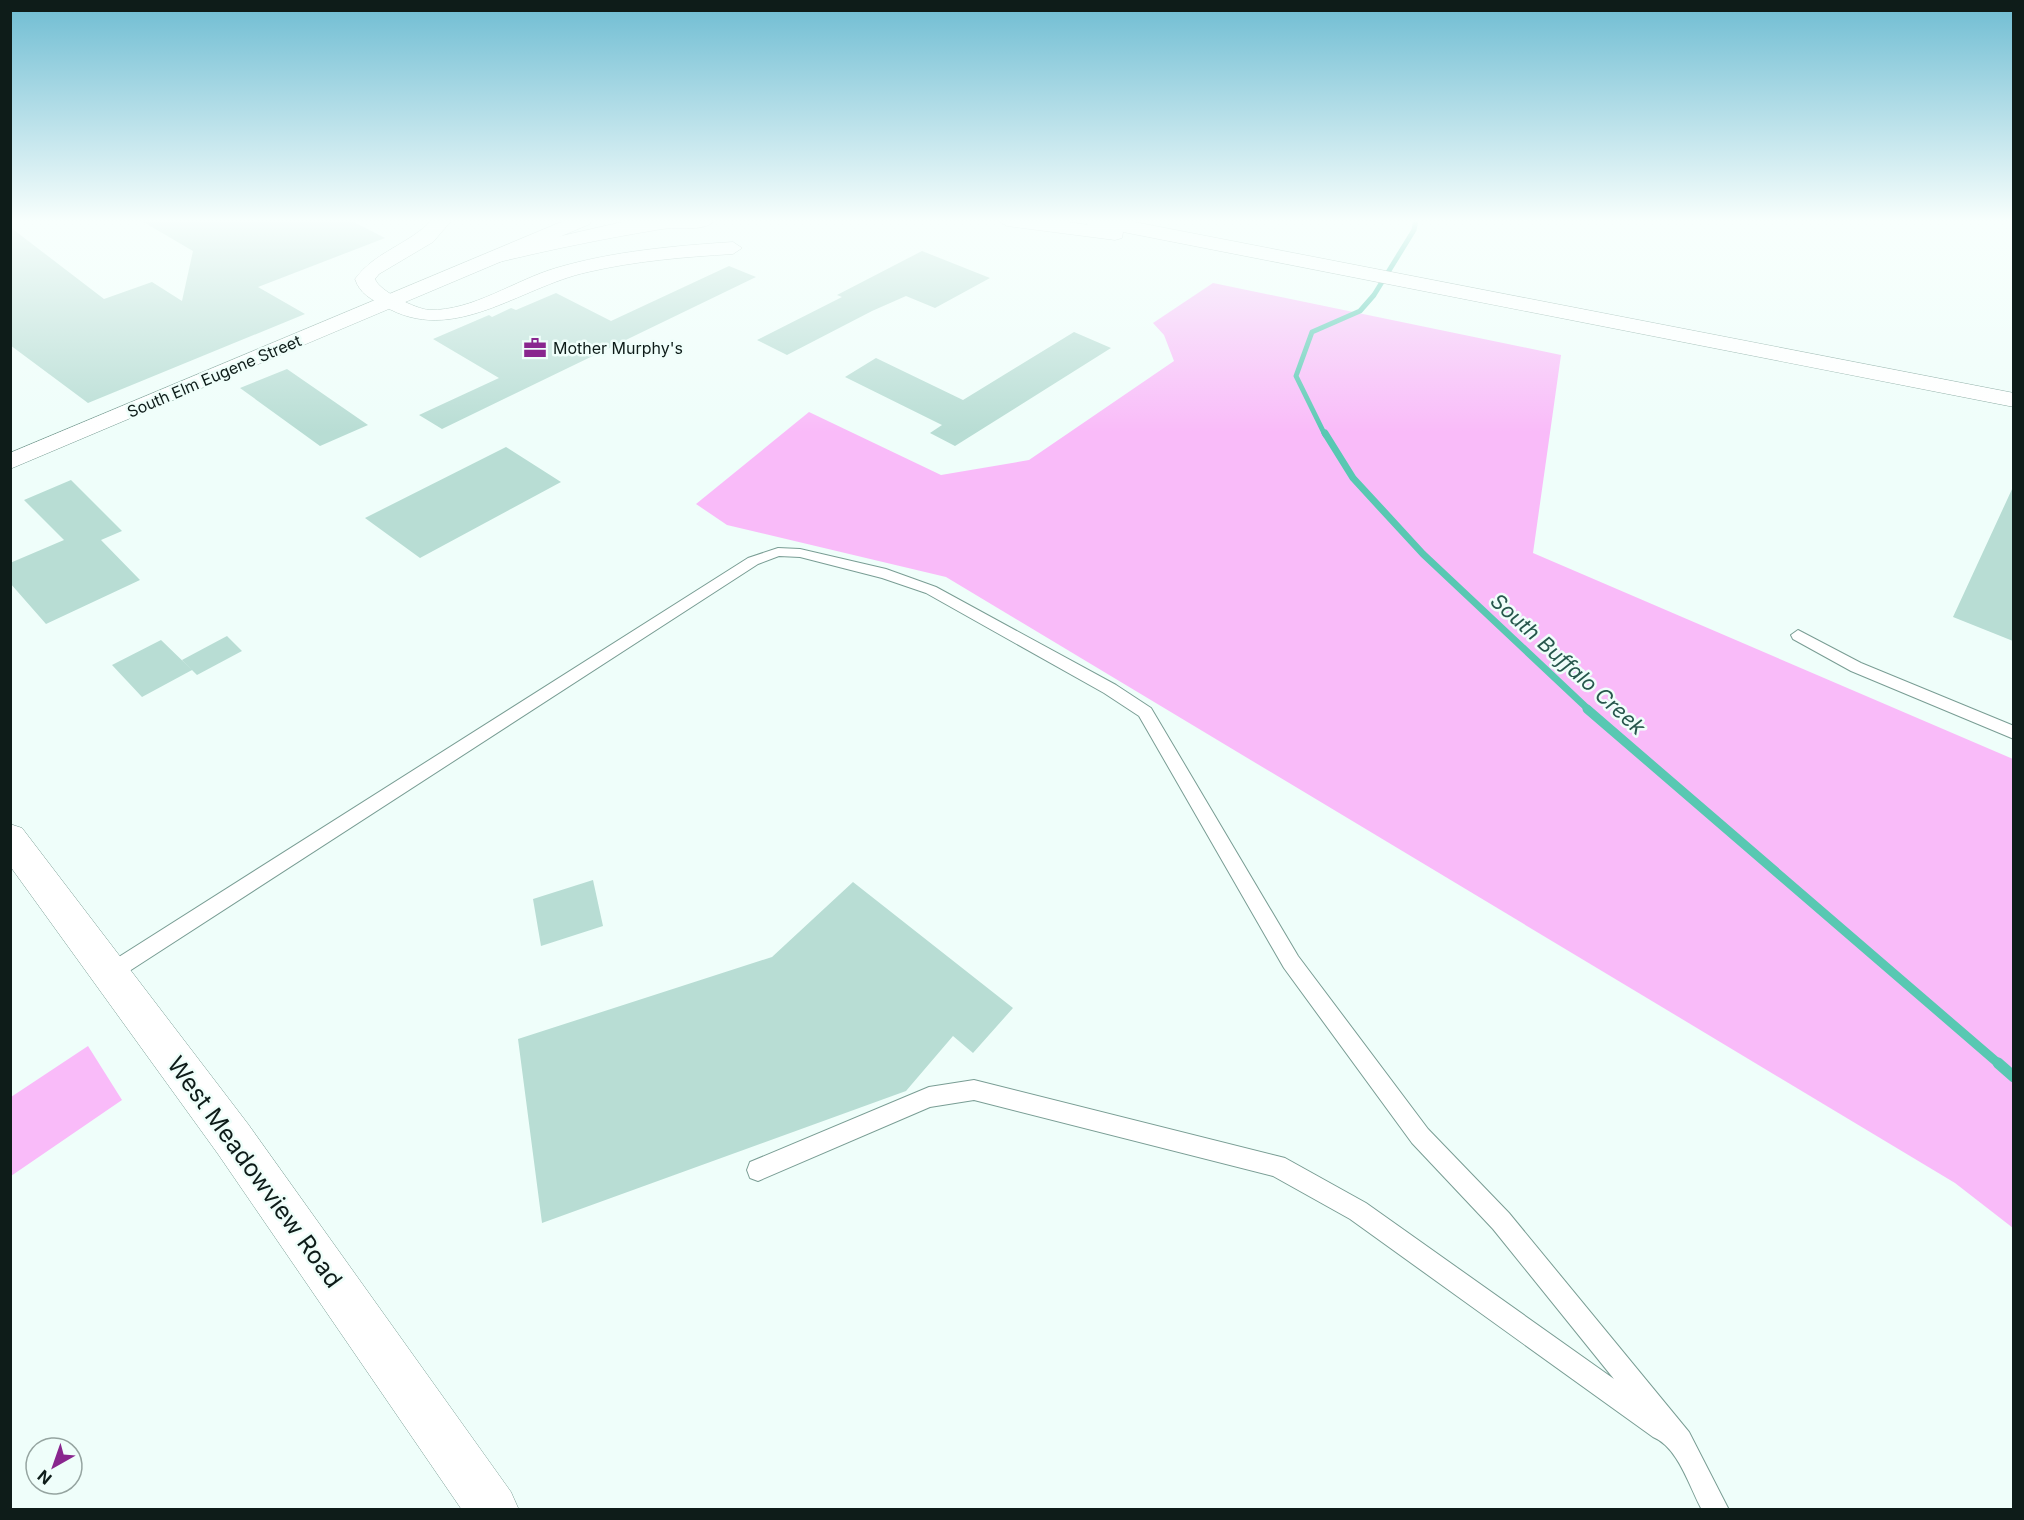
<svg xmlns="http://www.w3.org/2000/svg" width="2024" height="1520" viewBox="0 0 2024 1520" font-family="Inter,sans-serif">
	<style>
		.green { fill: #f9bbf9 }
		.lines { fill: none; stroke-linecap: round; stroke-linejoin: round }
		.stream-far3 { stroke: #58c8b2; stroke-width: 5 }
		.stream-far2 { stroke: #58c8b2; stroke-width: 7 }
		.stream-far1 { stroke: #58c8b2; stroke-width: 9 }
		.stream { stroke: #58c8b2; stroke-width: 11 }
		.building { fill: #b8ddd4 }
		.lane-casing { stroke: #799d94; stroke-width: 2 }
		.street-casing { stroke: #799d94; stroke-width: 1 }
		.secondary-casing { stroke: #799d94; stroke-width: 1 }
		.highway-casing { stroke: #799d94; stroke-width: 1 }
		.lane { fill: #fff; fill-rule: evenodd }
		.street { fill: #fff; fill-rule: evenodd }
		.secondary { fill: #fff; fill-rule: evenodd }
		.highway { fill: #fff; fill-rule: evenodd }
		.labels { text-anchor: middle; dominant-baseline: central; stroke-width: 5; stroke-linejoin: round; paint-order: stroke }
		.far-poi-label { font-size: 16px; fill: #0e1c19; stroke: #effefa; text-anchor: start }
		.far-street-label { font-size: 16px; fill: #0e1c19; stroke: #effefa }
		.water-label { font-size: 21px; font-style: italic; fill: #27574d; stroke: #effefa }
		.near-street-label { font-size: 24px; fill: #0e1c19; stroke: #effefa }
	</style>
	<rect width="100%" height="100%" fill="#effefa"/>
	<path class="green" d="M 1213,283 L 1561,355 L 1533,553 L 2013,759 L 2013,1228 L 1955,1183 L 946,577 L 727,525 L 696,504 L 809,412 L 941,475 L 1029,460 L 1174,361 L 1164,335 L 1153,323 Z
		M 88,1046 L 122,1100 L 11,1176 L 11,1097 Z"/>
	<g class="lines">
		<path class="stream-far3" d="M 1325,435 L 1296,376 L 1312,332 L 1360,311 L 1374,295 L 1414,230 L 1416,220"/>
		<path class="stream-far2" d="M 1325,433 L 1353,478 L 1423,554 L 1589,710"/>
		<path class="stream-far1" d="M 1587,709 L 1999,1064"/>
		<path class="stream" d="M 1998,1063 L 2014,1077"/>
	</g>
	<path class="building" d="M 140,220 L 350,220 L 385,238 L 258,287 L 305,314 L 88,403 L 10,345 L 10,227 L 104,299 L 152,282 L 182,301 L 193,251 Z
		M 922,251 L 990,278 L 935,308 L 906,296 L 872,311 L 787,355 L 757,340 L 842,297 L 837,295 Z
		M 729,266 L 756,277 L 442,429 L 419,415 L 499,378 L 433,339 L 489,315 L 492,317 L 511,308 L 516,310 L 556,293 L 611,321 Z
		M 1074,332 L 1111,348 L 955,446 L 930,433 L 942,425 L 845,377 L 876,358 L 963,400 Z
		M 287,369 L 368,425 L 320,446 L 240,388 Z
		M 506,447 L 561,482 L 420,558 L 365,518 Z
		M 71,480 L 122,531 L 101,540 L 140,580 L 46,624 L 10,583 L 10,563 L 64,540 L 24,500 Z
		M 2013,487 L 2013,641 L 1953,617 Z
		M 227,636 L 242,651 L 197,675 L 182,660 Z
		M 161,640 L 192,670 L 142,697 L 112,665 Z
		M 593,880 L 603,926 L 541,946 L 533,899 Z
		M 853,882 L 1013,1008 L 973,1053 L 953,1036 L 906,1091 L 542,1223 L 518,1039 L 772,957 Z"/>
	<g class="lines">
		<g class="lane-casing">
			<path id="lane" d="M 778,548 L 800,549 L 886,569 L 936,587 L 1116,685 L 1151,708 L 1298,956 L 1428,1129 L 1509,1213 L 1689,1432 L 1729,1510 L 1702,1510 C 1689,1486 1678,1447 1653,1437 L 1350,1219 L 1273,1176 L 974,1100 L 930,1107 L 758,1181 L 750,1178 L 747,1170 L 750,1162 L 929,1087 L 974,1080 L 1285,1158 L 1366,1203 L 1614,1379 L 1493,1229 L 1412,1143 L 1284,968 L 1139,716 L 1104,693 L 926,593 L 882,578 L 800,557 L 779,556 L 758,564 L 117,979 L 110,981 L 103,979 L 100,973 L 103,967 L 748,558 Z
				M 1798,630 L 1861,663 L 2014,726 L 2014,739 L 1851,671 L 1793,639 L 1791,635 Z"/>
		</g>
		<g class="street-casing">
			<path id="street" d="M 432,220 L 452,220 L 433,242 L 379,274 L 375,279 C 379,291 416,309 429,310 C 473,311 515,280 556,268 C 614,251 673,246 733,242 L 742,248 L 733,254 C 684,257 635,261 588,272 C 519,287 453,347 384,306 C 371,299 360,294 355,279 C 374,252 410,244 432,220 Z"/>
		</g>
		<g class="secondary-casing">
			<path id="secondary" d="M 566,220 L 592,220 L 590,224 L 10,469 L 10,453 Z
				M 10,824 L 22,828 L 248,1124 L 511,1492 L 519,1510 L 462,1510 L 218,1154 L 10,866 Z"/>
		</g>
		<g class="highway-casing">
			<path id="highway" d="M 631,220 L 715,220 C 707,232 676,227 662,229 C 607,238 553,249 499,262 L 492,260 L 489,256 L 492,252 Z
				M 998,220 L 1055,220 L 1088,225 L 1083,220 L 1124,220 L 2014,393 L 2014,407 L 1123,232 L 1122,238 L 1115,240 L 1007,226 Z"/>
		</g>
		<use href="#lane" class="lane"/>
		<use href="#street" class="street"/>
		<use href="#secondary" class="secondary"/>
		<use href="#highway" class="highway"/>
	</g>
	<linearGradient id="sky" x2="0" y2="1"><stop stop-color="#6ebcd2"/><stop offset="0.51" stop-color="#f8fffd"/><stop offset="1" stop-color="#f8fffd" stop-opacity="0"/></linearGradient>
	<rect width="2024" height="433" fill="url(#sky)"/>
	<defs>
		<g id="office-bare" transform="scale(1.8)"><path d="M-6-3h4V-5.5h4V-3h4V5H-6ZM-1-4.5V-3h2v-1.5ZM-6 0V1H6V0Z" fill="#89268e" stroke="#effefa" stroke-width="2.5" paint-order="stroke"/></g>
	</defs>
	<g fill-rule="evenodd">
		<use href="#office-bare" x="535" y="348"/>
	</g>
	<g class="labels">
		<g class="far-poi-label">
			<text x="553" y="348">Mother Murphy's</text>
		</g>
		<g class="far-street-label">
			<text transform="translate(214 376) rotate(-23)">South Elm Eugene Street</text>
		</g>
		<g class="water-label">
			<text transform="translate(1568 664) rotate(42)">South Buffalo Creek</text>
		</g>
		<g class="near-street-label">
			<text transform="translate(255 1172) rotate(54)">West Meadowview Road</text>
		</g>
	</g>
	<rect width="2024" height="1520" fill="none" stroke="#0e1c19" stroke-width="24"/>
	<g transform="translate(54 1466) rotate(220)"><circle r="28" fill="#effefa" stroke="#95a4a0" stroke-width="1.5"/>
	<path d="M0-4.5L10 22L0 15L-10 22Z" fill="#89268e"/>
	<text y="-9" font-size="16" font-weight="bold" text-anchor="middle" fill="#0e1c19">N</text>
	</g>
</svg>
